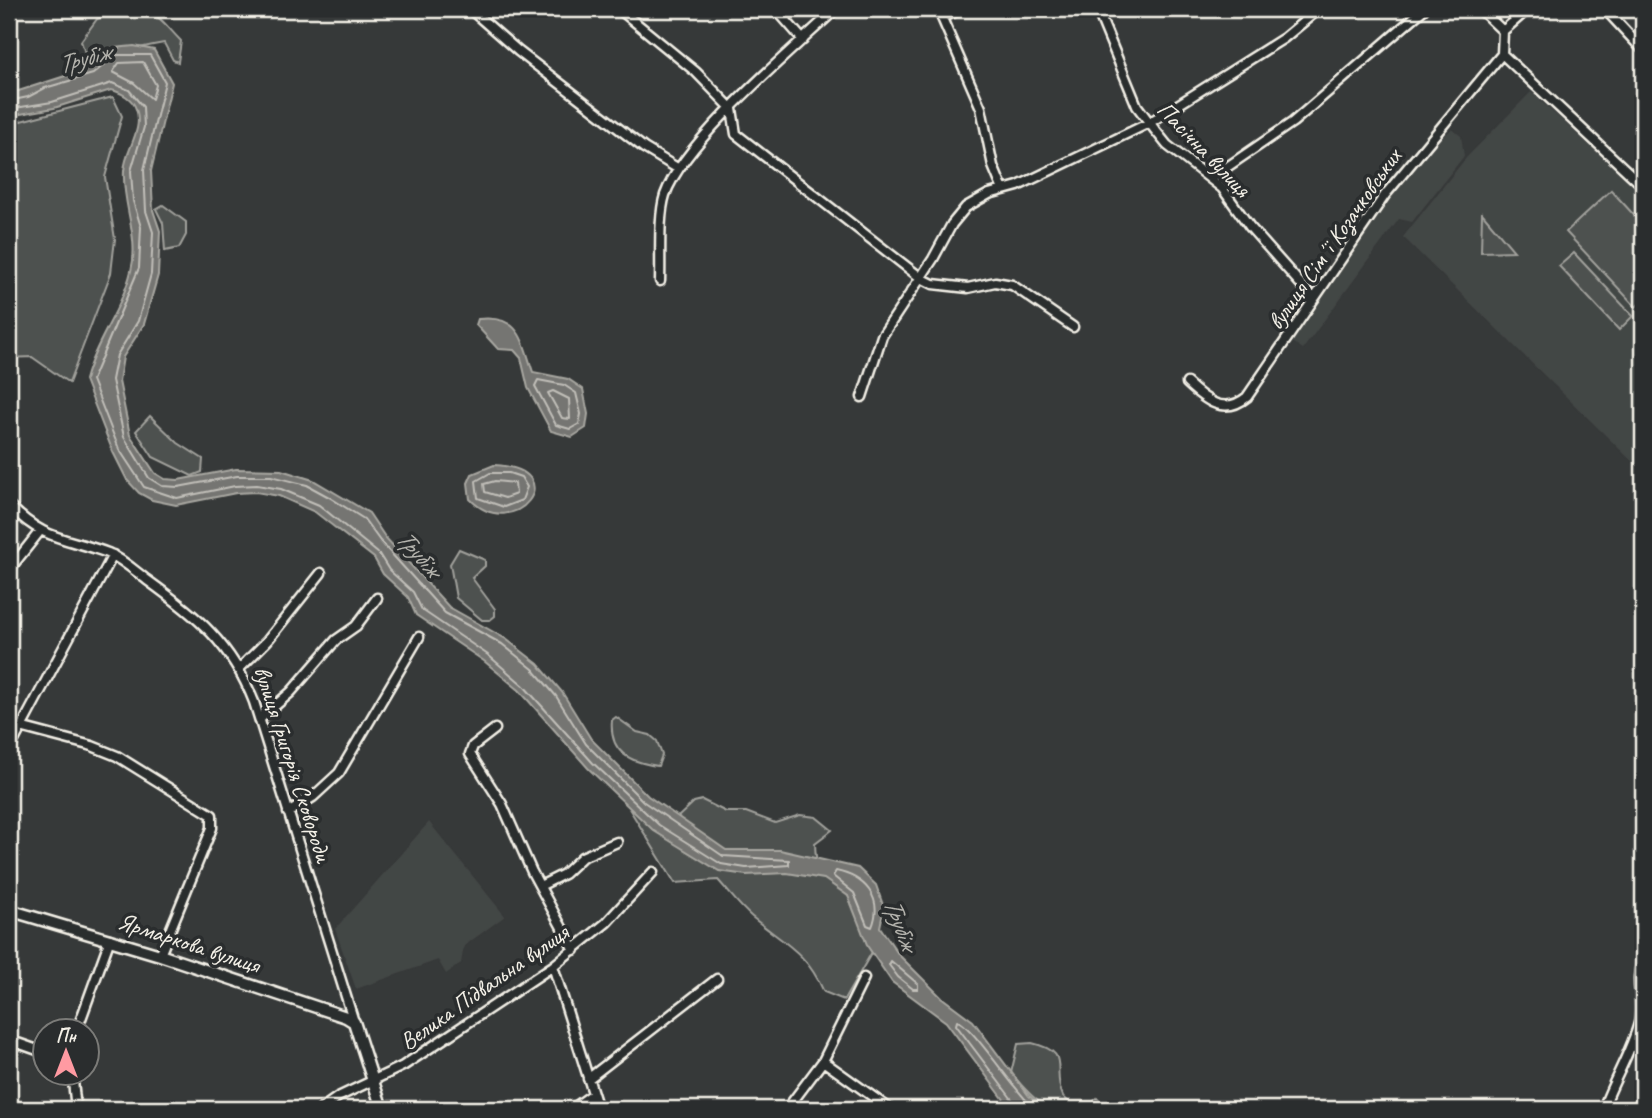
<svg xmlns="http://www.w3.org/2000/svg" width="1652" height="1118" viewBox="0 0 1652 1118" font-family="Caveat,sans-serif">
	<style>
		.built { fill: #434645 }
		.green { fill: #4e514f; stroke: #a1a19c; stroke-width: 2 }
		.water { fill: #757572; stroke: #a8a7a1; stroke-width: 2 }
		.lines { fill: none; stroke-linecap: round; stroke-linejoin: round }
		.shore { stroke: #c1bfb9; stroke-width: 2 }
		.minor-casing { stroke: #f4f1e8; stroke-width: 13 }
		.tertiary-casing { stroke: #f4f1e8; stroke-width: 15 }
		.minor { stroke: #2a2d2e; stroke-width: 8 }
		.tertiary { stroke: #2a2d2e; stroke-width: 10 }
		.labels { text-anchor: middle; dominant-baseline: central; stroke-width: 7; stroke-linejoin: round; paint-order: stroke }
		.street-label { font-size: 24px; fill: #f4f1e8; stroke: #2a2d2e }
		.water-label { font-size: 26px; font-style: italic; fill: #b4b3ad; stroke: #2a2d2e }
	</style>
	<rect width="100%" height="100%" fill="#363939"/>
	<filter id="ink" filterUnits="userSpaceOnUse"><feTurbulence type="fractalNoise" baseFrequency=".0143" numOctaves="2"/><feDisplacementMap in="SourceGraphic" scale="14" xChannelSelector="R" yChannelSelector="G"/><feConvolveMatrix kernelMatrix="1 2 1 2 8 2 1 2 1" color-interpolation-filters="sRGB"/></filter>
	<g filter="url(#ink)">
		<path class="built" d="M 1531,92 L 1643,194 L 1643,472 L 1403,237 L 1466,158 Z
			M 1452,129 L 1461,136 L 1464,156 L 1412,222 L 1399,219 L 1303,349 L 1287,338 L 1385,195 L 1436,134 L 1441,138 Z
			M 429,822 L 505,916 L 464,946 L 461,963 L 446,974 L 438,960 L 356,989 L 335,929 Z"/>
		<path class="green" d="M 122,9 C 161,12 156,15 181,41 L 178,62 L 173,60 L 164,43 C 136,48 114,53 90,68 L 81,41 L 97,19 Z
			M 113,97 L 122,116 L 105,177 L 115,239 L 111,273 L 69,383 L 32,357 L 9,358 L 9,124 Z
			M 1611,190 L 1643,225 L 1643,300 L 1636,307 L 1566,232 Z
			M 163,205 L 186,222 L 186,235 L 179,248 L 165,251 L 163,223 L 156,209 Z
			M 1482,213 L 1514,251 L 1481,252 Z
			M 1574,253 L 1633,316 L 1619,330 L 1559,266 Z
			M 150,416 L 178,443 L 203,459 L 202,472 L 192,476 L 153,457 L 136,431 Z
			M 459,549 L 485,560 L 485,566 L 472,578 L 495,609 L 495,616 L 490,620 L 482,620 L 456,598 L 450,564 Z
			M 616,717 L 637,732 L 650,735 L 657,741 L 662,755 L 658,766 C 630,762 609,753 612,720 Z
			M 702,800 L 726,812 L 746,812 L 775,823 L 800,815 L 816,817 L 832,830 L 815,843 C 816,884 829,873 848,896 C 860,912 860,936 872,952 L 844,1000 L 824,992 C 806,951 785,944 752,917 C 740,907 729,892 718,880 L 675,883 L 630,810 L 678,817 L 694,802 Z
			M 1032,1043 C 1074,1053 1050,1069 1063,1096 C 1066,1100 1073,1105 1076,1108 L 1087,1108 L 1097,1098 L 1105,1109 C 1050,1109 1048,1118 1011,1073 L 1018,1044 Z"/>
		<path class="water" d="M 134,46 L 154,50 L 172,83 L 151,171 L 153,210 L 160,231 L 158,275 L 144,324 L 123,357 L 119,381 L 130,435 L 155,473 L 165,479 L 178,480 L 236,469 L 281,470 L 313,480 L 369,513 L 385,537 L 449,607 L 506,639 L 538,664 L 562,692 L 591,739 L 648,796 L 726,850 L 780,850 L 858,868 L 876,885 L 884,908 L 880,927 L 899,955 L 941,997 L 973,1021 L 1029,1096 L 1046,1109 L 1011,1109 L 946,1022 L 892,982 L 868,947 L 848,896 L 824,879 L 787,873 L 746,875 L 719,871 L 654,831 L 588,768 L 519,690 L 484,661 L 416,615 L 408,597 L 383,574 L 374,558 L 315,512 L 279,496 L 256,492 L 236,493 L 176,505 L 152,500 L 139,493 L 127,480 L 113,452 L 85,380 C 95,342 122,309 131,271 C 140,237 122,205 124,171 C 125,150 144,130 136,109 C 133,99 121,92 111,90 L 54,108 L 9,116 L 9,94 L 90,68 L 114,48 Z
			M 478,319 C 520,314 522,340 533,372 L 568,379 L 583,389 L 588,414 L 586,428 L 572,437 L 551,431 L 528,388 L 521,358 L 514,350 L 498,349 L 476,325 Z
			M 494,465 C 575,469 514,545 470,499 L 468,483 L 472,474 Z"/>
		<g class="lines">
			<path class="shore" d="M 143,62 L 156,85 L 152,99 L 134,83 L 113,72 L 119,63 Z
				M 9,101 L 28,97 L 45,88 L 93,74 L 116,55 L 150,55 L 165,82 L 144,170 L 146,211 L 153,232 L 151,274 L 138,321 L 117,355 L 112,380 L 124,437 L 149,478 L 162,486 L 178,487 L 237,476 L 271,476 L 307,485 L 329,497 L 364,519 L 380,541 L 445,613 L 502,644 L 533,669 L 556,696 L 586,744 L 644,802 L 723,856 L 789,860 L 789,865 L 746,868 L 721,864 L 659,825 L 593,763 L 523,685 L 488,655 L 422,610 L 413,592 L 389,570 L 379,554 L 319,505 L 281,489 L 257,485 L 235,486 L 177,498 L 144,487 L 119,449 L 92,380 L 139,268 L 141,227 L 133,201 L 131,171 L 144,127 L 143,107 L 129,90 L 112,83 L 52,102 L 9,109
				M 538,380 L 564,385 L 576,393 L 581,414 L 579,424 L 570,429 L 556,425 L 535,386 Z
				M 553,391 L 569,399 L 570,419 L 562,418 L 548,393 Z
				M 490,473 L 509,473 L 521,477 L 527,487 L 522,500 L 504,507 L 478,498 L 476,481 Z
				M 495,481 L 515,483 L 516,494 L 505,498 L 485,492 L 484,484 Z
				M 836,871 C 864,877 884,897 872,927 L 867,925 L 854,893 L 833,876 Z
				M 891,961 L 918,984 L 918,989 L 913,989 L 898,977 L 889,965 Z
				M 1016,1109 L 1014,1102 L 956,1025 L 957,1021 C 971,1023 1016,1094 1035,1109"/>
			<g class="minor-casing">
				<path id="minor" d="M 470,9 L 518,51 L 644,148 L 677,168
					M 619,9 L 696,72 L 732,109 L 736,134 L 921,278 L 933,284 L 968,288 L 995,282 L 1012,285 L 1073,327
					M 776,9 L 803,40
					M 938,9 L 981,108 L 993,166 L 1003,190
					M 1097,9 L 1137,106 L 1155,130 L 1167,145 L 1222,188 L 1250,227 L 1313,298
					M 1480,9 L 1503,31
					M 1605,9 L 1643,50
					M 942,17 L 963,9
					M 1502,54 L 1643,186
					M 1502,54 L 1503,31 L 1528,9
					M 1211,178 L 1293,122 L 1424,9
					M 660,281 C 661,257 658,217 665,195 C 684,141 791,51 836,9
					M 1187,383 C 1205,400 1224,416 1247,397 L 1385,195 L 1502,54
					M 862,397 L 882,336 L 933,259 L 952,224 L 966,207 L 989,194 L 1018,186 L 1149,123 L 1284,38 L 1319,9
					M 9,505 C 44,541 65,537 108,553 C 122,559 135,571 147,580 C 197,616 231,643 254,702 L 354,1022
					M 9,570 L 40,531
					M 240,668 L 267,641 L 321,573
					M 260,719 L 291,692 L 336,640 L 356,626 L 377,598
					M 20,727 L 92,746 L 117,756 L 212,815 L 212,828 L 160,955
					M 495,729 L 473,746 L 470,754 L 502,804 L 532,872 L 574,950
					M 9,750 L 113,555
					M 288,813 L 313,797 L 339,773 L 419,637
					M 540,886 L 564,874 L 582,857 L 617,842
					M 553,966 L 598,1109
					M 77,1030 L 110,939
					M 9,1040 L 46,1053
					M 823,1061 L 890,1109
					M 72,1072 L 76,1109
					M 588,1079 L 717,979
					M 321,1109 L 338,1097 L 403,1066 L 553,966 L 606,923 L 653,872
					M 572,1109 L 593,1094
					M 787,1109 L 823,1061 L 864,978
					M 1603,1109 C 1613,1081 1631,1052 1639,1023 C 1644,1001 1634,980 1643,959"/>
			</g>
			<g class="tertiary-casing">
				<path id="tertiary" d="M 9,910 L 160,955 L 346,1017 L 354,1022 L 382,1109"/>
			</g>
			<use href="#minor" class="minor"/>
			<use href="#tertiary" class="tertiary"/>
		</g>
	</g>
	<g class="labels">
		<g class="street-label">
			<text transform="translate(1204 149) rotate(46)">Пасічна вулиця</text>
			<text transform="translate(1334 239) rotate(-55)">вулиця Сімʼї Козачковських</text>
			<text transform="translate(293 764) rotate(72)">вулиця Григорія Сковороди</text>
			<text transform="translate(189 943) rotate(18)">Ярмаркова вулиця</text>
			<text transform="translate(484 987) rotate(-35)">Велика Підвальна вулиця</text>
		</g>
		<g class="water-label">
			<text transform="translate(84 58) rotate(-16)">Трубіж</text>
			<text transform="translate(419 553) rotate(48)">Трубіж</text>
			<text transform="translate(901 924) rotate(69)">Трубіж</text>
		</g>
	</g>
	<rect width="1652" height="1118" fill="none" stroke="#2a2d2e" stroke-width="35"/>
	<rect x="18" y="18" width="1617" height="1083" fill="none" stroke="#f4f1e8" stroke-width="2.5" filter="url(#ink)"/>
	<g transform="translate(66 1052)"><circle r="33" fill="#2a2d2e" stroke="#7b7b78" stroke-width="2"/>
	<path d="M0-5L12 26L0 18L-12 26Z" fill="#ff9aa2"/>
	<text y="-10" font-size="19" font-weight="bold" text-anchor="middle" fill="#f4f1e8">Пн</text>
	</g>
</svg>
